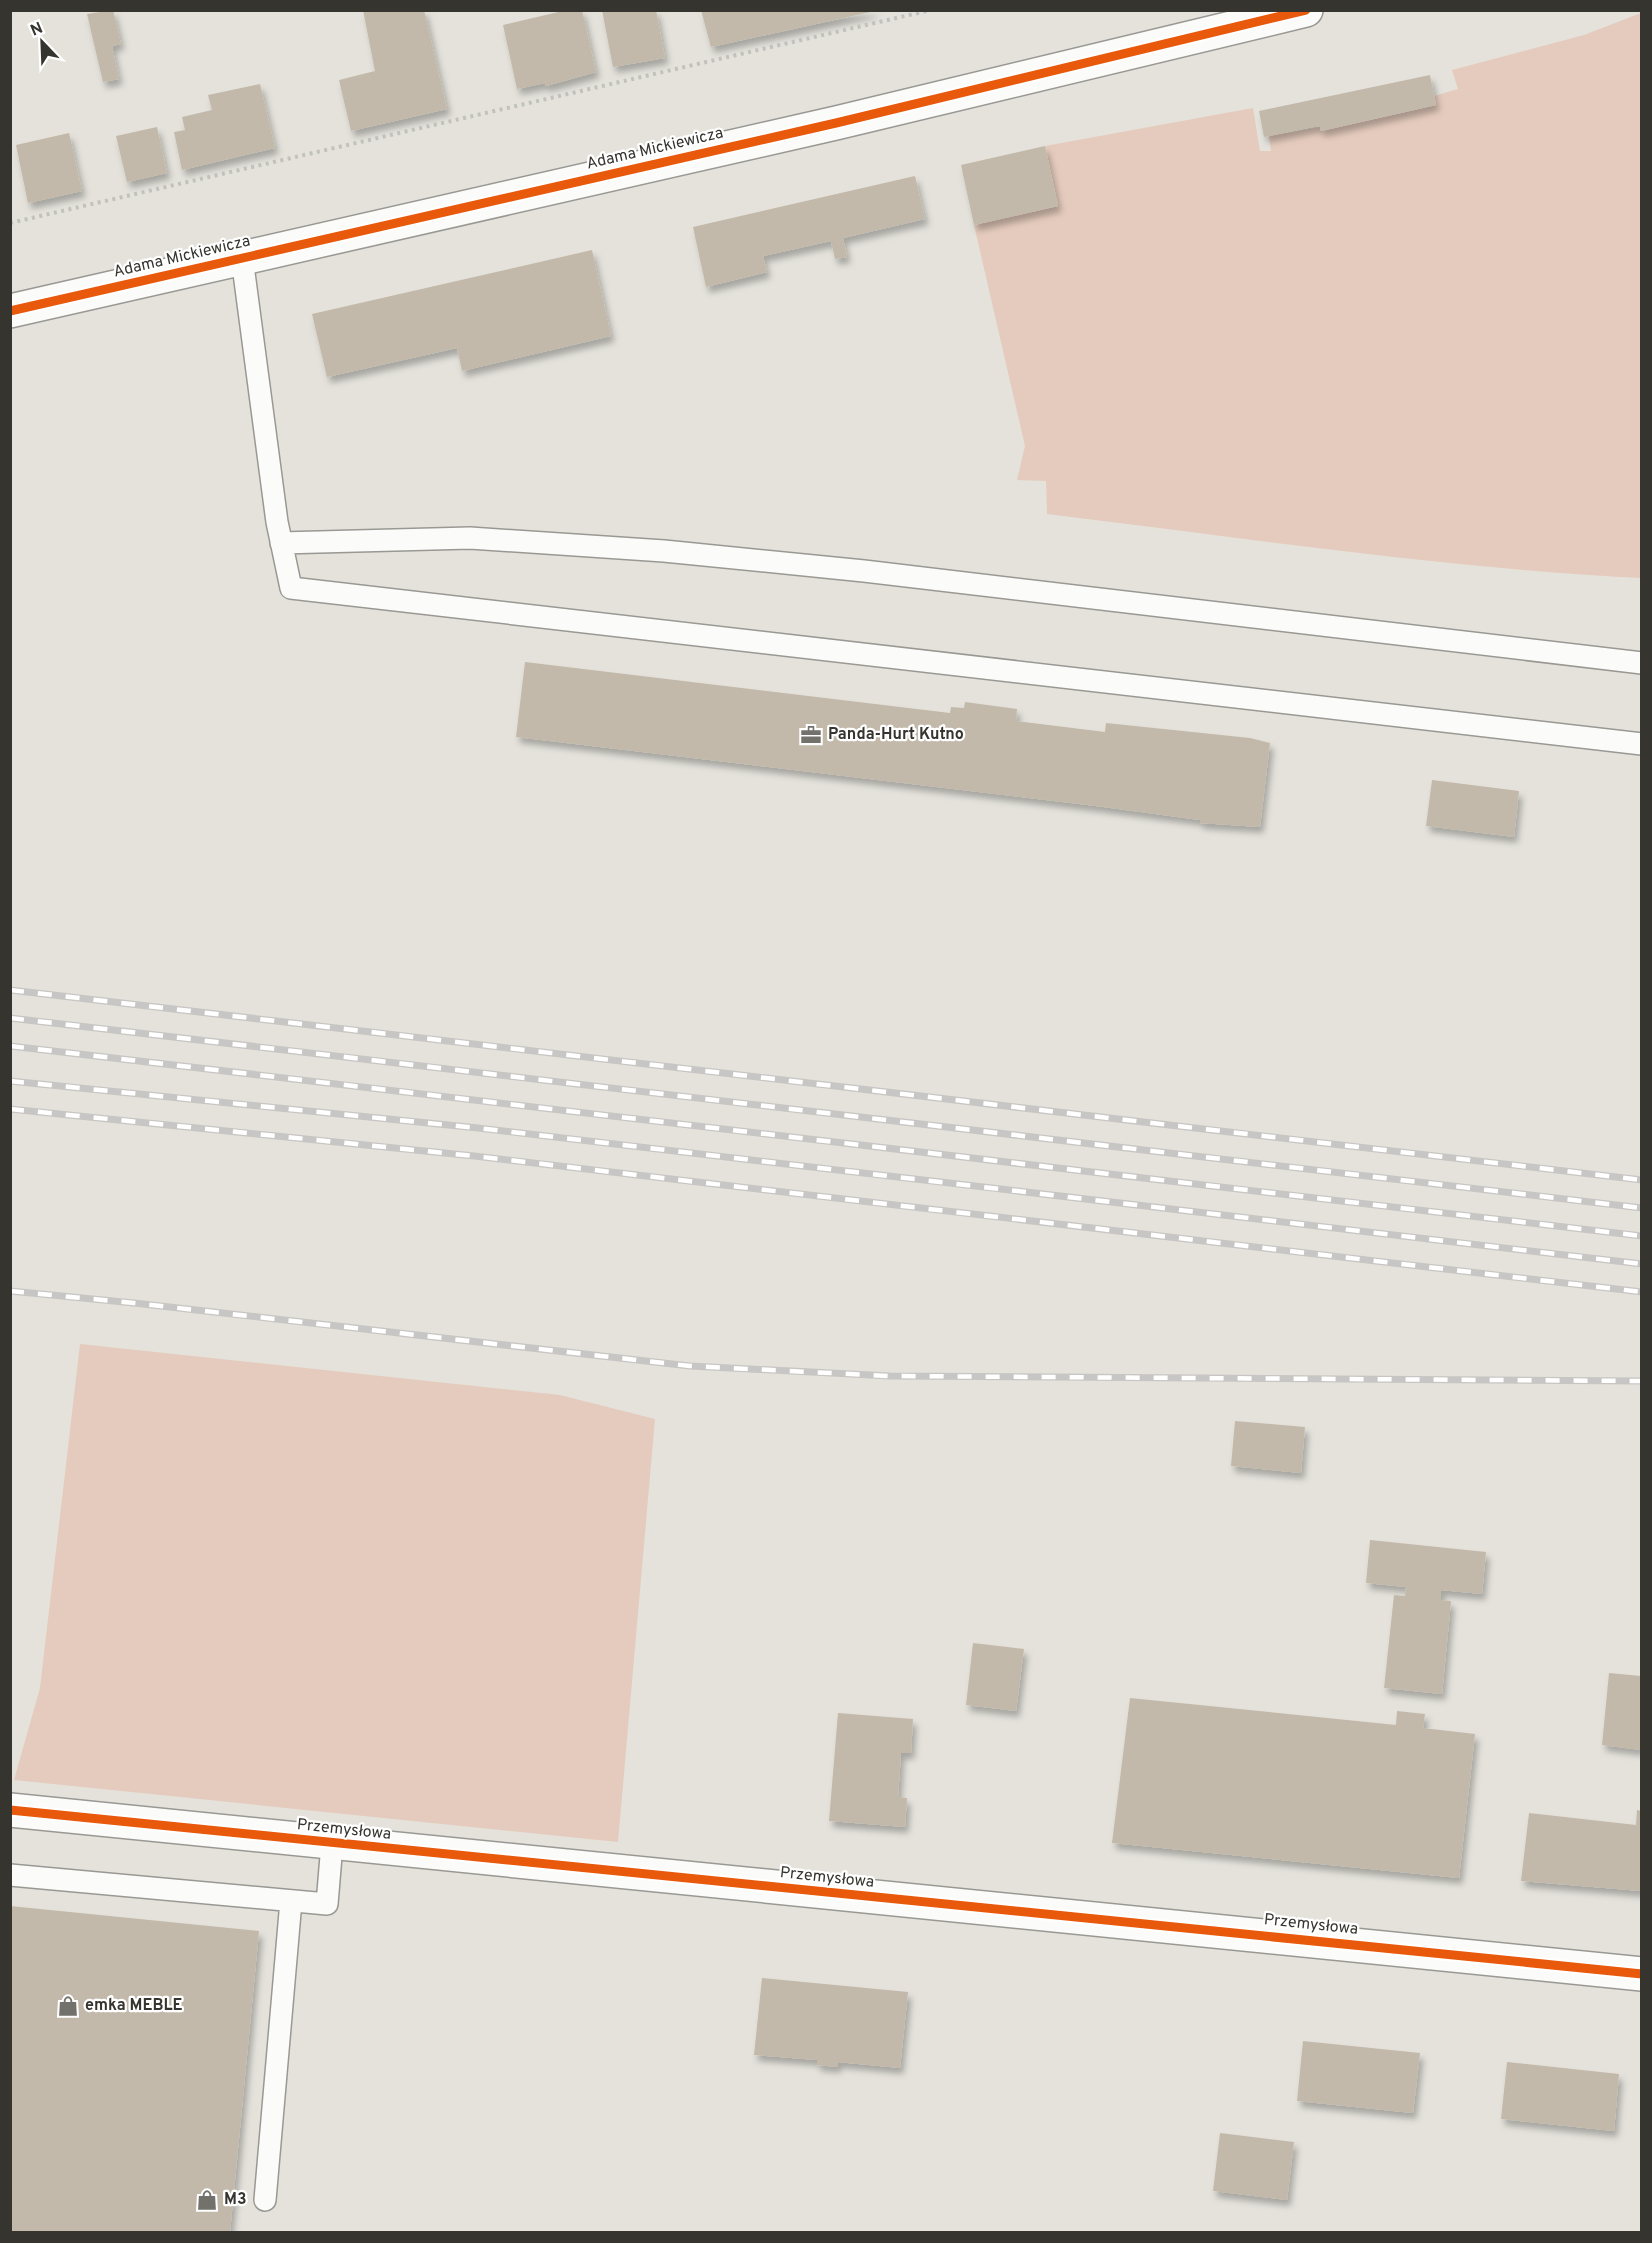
<svg xmlns="http://www.w3.org/2000/svg" width="1652" height="2243" viewBox="0 0 1652 2243" font-family="Overpass,sans-serif">
	<style>
		.green { fill: #e5cbbd }
		.building { fill: #c3b9aa; filter: url(#shadow) }
		.lines { fill: none; stroke-linecap: round; stroke-linejoin: round }
		.service-casing { stroke: #999893; stroke-width: 24 }
		.minor-casing { stroke: #999893; stroke-width: 36 }
		.tertiary-casing { stroke: #999893; stroke-width: 36 }
		.path { stroke: #c1c1be; stroke-width: 4; stroke-dasharray: 3 4.5; stroke-linecap: butt }
		.service { stroke: #fbfbfa; stroke-width: 21 }
		.minor { stroke: #fbfbfa; stroke-width: 33 }
		.tertiary { stroke: #fbfbfa; stroke-width: 33 }
		.rail-casing { stroke: #c7c6c4; stroke-width: 7 }
		.rail { stroke: #fff; stroke-width: 4.5; stroke-dasharray: 14; stroke-linecap: butt }
		.cycleway-casing { stroke: #fff; stroke-width: 13 }
		.cycleway { stroke: #e8590c; stroke-width: 9 }
		.labels { text-anchor: middle; dominant-baseline: central; stroke-width: 4.5; stroke-linejoin: round; paint-order: stroke }
		.street-label { font-size: 16px; fill: #35342e; stroke: #fff }
		.poi-label { font-size: 16px; font-weight: bold; fill: #35342e; stroke: #fff; text-anchor: start }
	</style>
	<defs>
		<filter id="shadow"><feDropShadow dx="3.5" dy="6" stdDeviation="3" flood-color="#0004"/></filter>
	</defs>
	<rect width="100%" height="100%" fill="#e4e2db"/>
	<path class="green" d="M 1641,13 L 1641,578 C 1443,568 1245,538 1047,514 L 1046,481 L 1017,480 L 1025,446 L 974,225 L 1058,206 L 1045,146 L 1253,108 L 1260,151 L 1271,151 L 1269,136 L 1320,127 L 1321,131 L 1436,105 L 1434,96 L 1458,89 L 1452,70 L 1584,35 Z
		M 80,1344 L 560,1395 L 655,1419 L 618,1842 L 14,1780 L 40,1688 Z"/>
	<path class="building" d="M 113,10 L 121,44 L 112,46 L 119,79 L 103,82 L 87,14 Z
		M 363,10 L 424,10 L 447,109 L 351,131 L 339,80 L 375,71 Z
		M 567,10 L 582,10 L 596,72 L 546,86 L 545,83 L 517,89 L 503,25 Z
		M 602,10 L 656,10 L 665,58 L 613,67 Z
		M 701,10 L 875,10 L 875,11 L 711,47 Z
		M 1430,75 L 1436,105 L 1321,131 L 1320,127 L 1313,127 L 1264,137 L 1259,111 Z
		M 260,84 L 275,148 L 182,170 L 174,132 L 185,130 L 182,117 L 212,110 L 208,95 Z
		M 157,127 L 167,173 L 127,182 L 116,136 Z
		M 69,133 L 82,191 L 28,203 L 16,145 Z
		M 1045,146 L 1058,206 L 974,225 L 961,165 Z
		M 915,176 L 925,219 L 843,238 L 847,257 L 835,259 L 831,241 L 763,256 L 767,272 L 706,287 L 693,227 Z
		M 592,250 L 611,336 L 462,371 L 457,348 L 327,377 L 312,314 Z
		M 525,662 L 950,713 L 951,707 L 964,708 L 965,702 L 1017,709 L 1016,721 L 1105,732 L 1106,723 L 1250,738 L 1270,743 L 1260,827 L 1200,823 L 1200,820 L 1096,806 L 516,737 Z
		M 1432,780 L 1519,791 L 1514,837 L 1426,826 Z
		M 1235,1421 L 1305,1427 L 1301,1473 L 1231,1466 Z
		M 1370,1540 L 1486,1552 L 1482,1594 L 1441,1590 L 1441,1600 L 1451,1601 L 1442,1694 L 1384,1688 L 1394,1595 L 1405,1596 L 1406,1587 L 1366,1583 Z
		M 973,1643 L 1024,1649 L 1016,1711 L 966,1705 Z
		M 1609,1673 L 1641,1676 L 1641,1750 L 1602,1745 Z
		M 1130,1698 L 1396,1725 L 1397,1711 L 1425,1714 L 1423,1728 L 1475,1734 L 1459,1878 L 1112,1843 Z
		M 838,1713 L 913,1719 L 911,1753 L 901,1753 L 898,1797 L 907,1798 L 905,1827 L 829,1821 Z
		M 1637,1810 L 1641,1811 L 1641,1891 L 1521,1881 L 1529,1813 L 1636,1825 Z
		M 10,1906 L 259,1931 L 230,2232 L 10,2232 Z
		M 762,1978 L 908,1992 L 900,2068 L 838,2062 L 837,2067 L 817,2065 L 817,2060 L 754,2055 Z
		M 1303,2041 L 1420,2053 L 1413,2113 L 1297,2101 Z
		M 1507,2062 L 1619,2074 L 1614,2131 L 1501,2119 Z
		M 1220,2133 L 1294,2142 L 1287,2200 L 1213,2191 Z"/>
	<g class="lines">
		<g class="service-casing">
			<path id="service" d="M 242,258 L 277,522 L 291,588 L 1642,744
				M 281,543 L 470,538 L 664,551 L 864,571 L 1642,663
				M 10,1875 L 327,1904 L 332,1844
				M 265,2200 L 291,1901"/>
		</g>
		<g class="minor-casing">
			<path id="minor" d="M 10,311 L 836,123 L 1306,10"/>
		</g>
		<g class="tertiary-casing">
			<path id="tertiary" d="M 10,1810 L 1642,1974"/>
		</g>
		<path class="path" d="M 10,223 L 931,10"/>
		<use href="#service" class="service"/>
		<use href="#minor" class="minor"/>
		<use href="#tertiary" class="tertiary"/>
		<g class="rail-casing">
			<path id="rail" d="M 10,990 L 1642,1180
				M 10,1018 L 1642,1208
				M 10,1046 L 1642,1236
				M 10,1081 L 478,1128 L 1642,1264
				M 10,1109 L 474,1156 L 1642,1292
				M 10,1291 L 134,1303 L 690,1366 L 890,1376 L 1642,1381"/>
		</g>
		<use href="#rail" class="rail"/>
		<g class="cycleway-casing">
			<path id="cycleway" d="M 10,311 L 836,123 L 1306,10
				M 10,1810 L 1642,1974"/>
		</g>
		<use href="#cycleway" class="cycleway"/>
	</g>
	<defs>
		<g id="office-bare" transform="scale(1.62)"><path d="M-6-3h4V-5.5h4V-3h4V5H-6ZM-1-4.5V-3h2v-1.5ZM-6 0V1H6V0Z" fill="#72716b" stroke="#fff" stroke-width="2.5" paint-order="stroke"/></g>
		<g id="shop-bare" transform="scale(1.62)"><path d="M-5-2.5h2.3a2.7 3.5 0 0 1 5.4 0H5L5.5 6h-11ZM-1.5-2.5h3a1.5 2.3 0 0 0-3 0Z" fill="#72716b" stroke="#fff" stroke-width="2.5" paint-order="stroke"/></g>
	</defs>
	<g fill-rule="evenodd">
		<use href="#office-bare" x="811" y="735"/>
		<use href="#shop-bare" x="68" y="2006"/>
		<use href="#shop-bare" x="207" y="2200"/>
	</g>
	<g class="labels">
		<g class="street-label">
			<text transform="translate(655 149) rotate(-13)">Adama Mickiewicza</text>
			<text transform="translate(182 257) rotate(-13)">Adama Mickiewicza</text>
			<text transform="translate(344 1830) rotate(6)">Przemysłowa</text>
			<text transform="translate(827 1878) rotate(6)">Przemysłowa</text>
			<text transform="translate(1311 1925) rotate(6)">Przemysłowa</text>
		</g>
		<g class="poi-label">
			<text x="828" y="735">Panda-Hurt Kutno</text>
			<text x="85" y="2006">emka MEBLE</text>
			<text x="224" y="2200">M3</text>
		</g>
	</g>
	<rect width="1652" height="2243" fill="none" stroke="#35342e" stroke-width="24"/>
	<g transform="translate(42 42) rotate(337)" stroke="#ffffff" stroke-width="4.5" paint-order="stroke">
	<path d="M0-4.5L10 22L0 15L-10 22Z" fill="#35342e"/>
	<text y="-9" font-size="16" font-weight="bold" text-anchor="middle" fill="#35342e">N</text>
	</g>
</svg>
